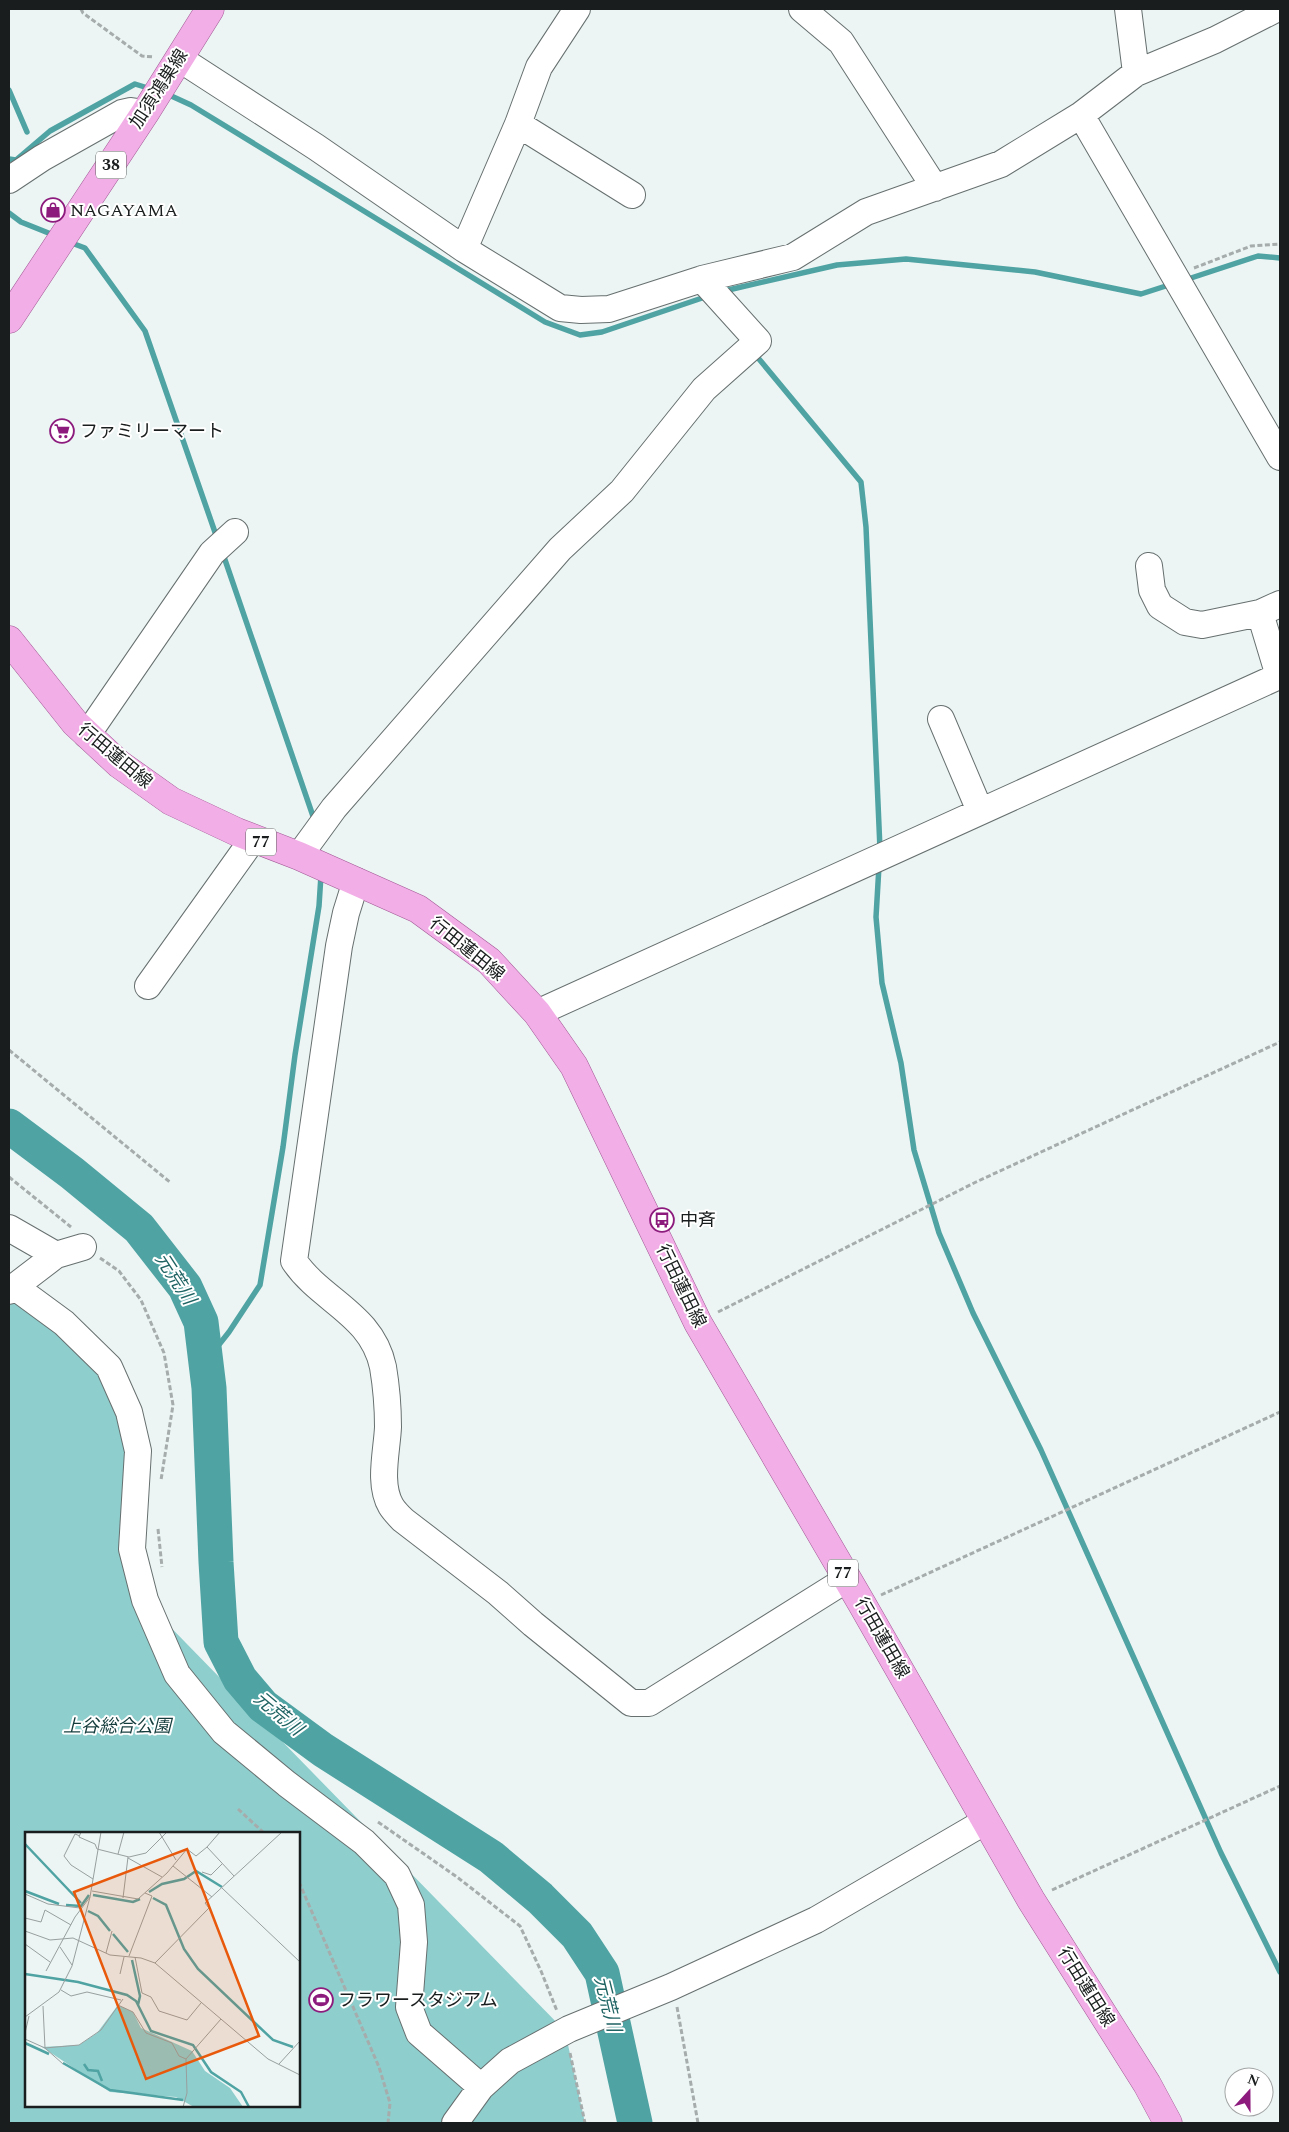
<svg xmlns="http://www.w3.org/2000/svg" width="1289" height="2132" viewBox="0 0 1289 2132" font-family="Spectral,'Noto Sans JP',serif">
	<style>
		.green { fill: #8ececd; fill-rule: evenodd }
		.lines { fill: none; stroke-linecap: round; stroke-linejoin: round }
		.stream { stroke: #50a3a3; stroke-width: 5.5 }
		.river { stroke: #50a3a3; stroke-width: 35 }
		.minor-casing { stroke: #676f6f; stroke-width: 28 }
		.major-casing { stroke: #a15895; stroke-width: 29 }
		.path { stroke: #a5acab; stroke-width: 3; stroke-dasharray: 5 2.5; stroke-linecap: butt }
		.minor { stroke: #fff; stroke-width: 26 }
		.major { stroke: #f2aee6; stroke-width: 28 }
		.labels { text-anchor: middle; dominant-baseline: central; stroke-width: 4; stroke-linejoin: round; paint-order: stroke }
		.shield { fill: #fff; stroke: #5f6161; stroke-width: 1 }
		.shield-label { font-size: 16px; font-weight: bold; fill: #1a1d1d }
		.street-label { font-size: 18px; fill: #1a1d1d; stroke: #fff }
		.poi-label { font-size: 18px; fill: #1a1d1d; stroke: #fff; text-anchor: start }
		.park-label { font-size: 18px; font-style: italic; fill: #143c3c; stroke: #fff }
		.water-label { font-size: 19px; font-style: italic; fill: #1f6363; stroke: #fff }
		.inset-river { fill: none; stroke: #50a3a3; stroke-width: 2.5 }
		.inset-road { fill: none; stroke: #989f9e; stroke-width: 1 }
		.view { fill: #e8590c; fill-opacity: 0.15; stroke: #e8590c; stroke-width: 2.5 }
		.inset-edge { fill: none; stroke: #1a1d1d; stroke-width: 2.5 }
	</style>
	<rect width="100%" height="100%" fill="#ecf5f4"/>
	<path class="green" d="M 9,1291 L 109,1367 L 129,1412 L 145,1601 L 565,2031 L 585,2123 L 9,2123 ZM 26,1833 L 299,1833 L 299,2106 L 26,2106 Z"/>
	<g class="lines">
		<path class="stream" d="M 9,90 L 27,132
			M 167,94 L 191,105 L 545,322 L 580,335 L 602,332 L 708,296
			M 9,159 L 16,160 L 50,131 L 135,84 L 151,89
			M 9,213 L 21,222 L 56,236
			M 69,242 L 85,248 L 145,331 L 217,538
			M 1185,280 L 1258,256 L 1280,258
			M 724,291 L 837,265 L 906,259 L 1035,272 L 1141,294 L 1172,284
			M 754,353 L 861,482 L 866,527 L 880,849
			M 223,554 L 315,822
			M 879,866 L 876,917 L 882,983 L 901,1063 L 914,1150 L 939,1233 L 973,1313 L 1041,1450 L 1221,1853 L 1280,1972
			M 206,1361 L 229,1332 L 260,1285 L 283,1147 L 295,1055 L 319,906 L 321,875"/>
		<path class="river" d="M 9,1126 L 72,1173 L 139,1228 L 185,1287 L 201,1322 L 209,1388 L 216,1562 L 221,1642 L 240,1679 L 263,1706 L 323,1750 L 491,1857 L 540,1898 L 577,1935 L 602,1973 L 635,2123"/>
		<g class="minor-casing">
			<path id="minor" d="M 802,9 L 841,42 L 935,188
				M 1128,9 L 1136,73
				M 180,59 L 316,147 L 464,249 L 560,308 L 581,310 L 609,309 L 702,279 L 793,257 L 866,212 L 1001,164 L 1081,115 L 1136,73 L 1215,40 L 1276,9
				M 1081,115 L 1280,457
				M 518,124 L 632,195
				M 9,180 L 42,158 L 122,113 L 131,111 L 145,113
				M 464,249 L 518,124 L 539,67 L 577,9
				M 1149,566 L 1152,590 L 1160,606 L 1185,622 L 1202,625 L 1260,613
				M 941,719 L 980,811
				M 87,735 L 212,553 L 235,532
				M 299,856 L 334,808 L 560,549 L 622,491 L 704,389 L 758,341 L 702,279
				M 356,881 L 346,913 L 339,946 L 294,1261 C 321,1301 372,1314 383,1367 C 386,1385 388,1408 388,1427 C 387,1451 378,1484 391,1506 C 394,1511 399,1516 403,1520 L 498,1593 L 533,1624 L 631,1703 L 649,1703 L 847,1579
				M 148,986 L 253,839
				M 537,1013 L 1279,676 L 1260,613 L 1280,604
				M 9,1228 L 56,1255
				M 15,1287 L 64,1323 L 109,1367 L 129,1412 L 138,1451 L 132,1549 L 145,1600 L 177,1674 L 224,1732 L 287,1784 L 364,1842 L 397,1875 L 411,1905 L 414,1942 L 409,2007 L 419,2033 L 481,2087
				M 9,1291 L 56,1255 L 83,1247
				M 455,2123 L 481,2087 L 510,2061 L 569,2029 L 671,1987 L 816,1920 L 986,1821"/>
		</g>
		<g class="major-casing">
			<path id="major" d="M 9,319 L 145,113 L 210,9
				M 9,640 L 75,723 L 119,764 L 171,801 L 237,832 L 299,856 L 418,909 L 489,961 L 537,1013 L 574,1066 L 698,1323 L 862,1604 L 1031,1900 L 1147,2084 L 1168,2123"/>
		</g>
		<path class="path" d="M 81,9 L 83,13 L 142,56 L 154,57
			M 1194,268 L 1251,246 L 1280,244
			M 9,1050 L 171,1183
			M 9,1177 L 71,1227
			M 100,1258 L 119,1271 L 141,1300 L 164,1353 L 173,1405 L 161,1480
			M 718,1312 L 976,1182 L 1280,1042
			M 158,1529 L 162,1567
			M 881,1595 L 1280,1412
			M 238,1809 L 264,1833
			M 378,1822 L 457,1877 L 520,1926 L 541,1971 L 557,2011
			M 299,1882 L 379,2067 L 390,2103 L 388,2123
			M 1052,1890 L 1280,1786
			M 677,2007 L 698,2123
			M 570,2053 L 585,2123"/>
		<use href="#minor" class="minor"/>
		<use href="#major" class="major"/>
	</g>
	<defs>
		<g id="shop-ring" transform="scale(1.25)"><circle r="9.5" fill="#fff" stroke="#8c1b7d" stroke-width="1.5"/><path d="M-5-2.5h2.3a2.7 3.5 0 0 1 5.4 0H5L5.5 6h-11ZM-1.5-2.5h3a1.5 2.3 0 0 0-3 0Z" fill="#8c1b7d"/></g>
		<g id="supermarket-ring" transform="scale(1.25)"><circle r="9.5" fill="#fff" stroke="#8c1b7d" stroke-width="1.5"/><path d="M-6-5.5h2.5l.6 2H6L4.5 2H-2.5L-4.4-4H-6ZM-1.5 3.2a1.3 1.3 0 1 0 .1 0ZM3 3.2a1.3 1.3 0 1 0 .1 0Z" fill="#8c1b7d"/></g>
		<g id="bus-ring" transform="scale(1.25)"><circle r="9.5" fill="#fff" stroke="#8c1b7d" stroke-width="1.5"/><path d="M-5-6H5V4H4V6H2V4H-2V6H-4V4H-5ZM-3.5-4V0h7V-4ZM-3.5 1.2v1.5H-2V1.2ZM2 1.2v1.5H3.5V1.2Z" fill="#8c1b7d"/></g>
		<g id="stadium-ring" transform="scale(1.25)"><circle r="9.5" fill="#fff" stroke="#8c1b7d" stroke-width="1.5"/><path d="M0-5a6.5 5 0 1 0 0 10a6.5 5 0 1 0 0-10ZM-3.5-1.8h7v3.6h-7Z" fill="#8c1b7d"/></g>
	</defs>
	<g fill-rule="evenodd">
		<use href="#shop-ring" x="53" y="210"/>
		<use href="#supermarket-ring" x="62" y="431"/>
		<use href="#bus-ring" x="662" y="1220"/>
		<use href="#stadium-ring" x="321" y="2000"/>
	</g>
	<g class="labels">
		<g class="shield">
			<rect x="96" y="151.5" width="30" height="27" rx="4"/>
			<rect x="246" y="828.5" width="30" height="27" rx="4"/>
			<rect x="828" y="1559.5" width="30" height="27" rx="4"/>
		</g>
		<g class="shield-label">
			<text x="111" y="165">38</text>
			<text x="261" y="842">77</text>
			<text x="843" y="1573">77</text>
		</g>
		<g class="street-label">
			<text transform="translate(159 89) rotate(-57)">加須鴻巣線</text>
			<text transform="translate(115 756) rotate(40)">行田蓮田線</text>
			<text transform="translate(467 949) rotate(39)">行田蓮田線</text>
			<text transform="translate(681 1286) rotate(64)">行田蓮田線</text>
			<text transform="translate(882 1638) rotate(60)">行田蓮田線</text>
			<text transform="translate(1086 1987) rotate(58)">行田蓮田線</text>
		</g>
		<g class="poi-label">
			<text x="70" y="210">NAGAYAMA</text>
			<text x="80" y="431">ファミリーマート</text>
			<text x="680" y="1220">中斉</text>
			<text x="338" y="2000">フラワースタジアム</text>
		</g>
		<g class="park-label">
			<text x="117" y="1726">上谷総合公園</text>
		</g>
		<g class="water-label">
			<text transform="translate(175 1279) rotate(57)">元荒川</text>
			<text transform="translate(278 1714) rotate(40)">元荒川</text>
			<text transform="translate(607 2004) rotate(76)">元荒川</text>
		</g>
	</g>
	<g transform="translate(25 1832)">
		<rect width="275" height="275" fill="#ecf5f4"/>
		<path d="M 93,173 L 108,180 L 116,196 L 167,219 L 180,239 L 205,256 L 218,275 L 169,275 L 151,265 L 85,260 L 17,215 L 54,213 L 72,201 Z" fill="#8ececd"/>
		<path class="inset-river" d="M 0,12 L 56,71M 0,59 L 34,72M 124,60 L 137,52 L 159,47 L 171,39 L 197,55M 68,63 L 108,70 L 115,67M 128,66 L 141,73 L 159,117 L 173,137 L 248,208 L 268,215M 41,73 L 56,74 L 64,63M 63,79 L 73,84 L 85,99M 88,102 L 103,120M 107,128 L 115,164 L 113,173M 0,142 L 53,150 L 102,163 L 111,169 L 126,199 L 168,213 L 186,240 L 216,260 L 224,275M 0,211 L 24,222M 38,231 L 85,258 L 158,268M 59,232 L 63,238 L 73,239 L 77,249"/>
		<path class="inset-road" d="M 56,0 L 54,5 L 70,12 L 72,17 L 104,25 L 121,21 L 142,0M 134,0 L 151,28M 55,4 L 50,2 L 39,24 L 46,33 L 68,47M 182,15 L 195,0M 93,22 L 99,0M 103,26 L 137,45M 148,34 L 187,65M 177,40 L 186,43 L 197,32M 197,56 L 275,130M 67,59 L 113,67 L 142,41 L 162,17 L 171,24 L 182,15 L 209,44M 0,62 L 23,72 L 55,76M 98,66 L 103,25M 0,86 L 16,90 L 20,78 L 46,93M 0,99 L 25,108 L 48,106 L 85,123 L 116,126 L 130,131 L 243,227 L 275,243M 0,112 L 25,130M 35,115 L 47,133M 81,121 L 87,99M 104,124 L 127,64 L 120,61M 110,125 L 117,161 L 126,165 L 134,179 L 162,188 L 176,171M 130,131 L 184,76 L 180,71 L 257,0M 21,139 L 50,85 L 65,65M 95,142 L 99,125M 36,158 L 46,164 L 62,160 L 96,168M 93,173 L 108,180 L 121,201 L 147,211 L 154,224 L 161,227M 18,174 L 20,216 L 38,232M 0,185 L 34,160 L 47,134 L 65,65 L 76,0M 0,201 L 4,184M 0,207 L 20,216 L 54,213 L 76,198 L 98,167M 254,232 L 275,209M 158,275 L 162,261 L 161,227 L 196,187"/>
		<path class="view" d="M 162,17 L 234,204 L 121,247 L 49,60 Z"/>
		<rect width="275" height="275" class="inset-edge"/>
	</g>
	<rect width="1289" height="2132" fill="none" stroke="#1a1d1d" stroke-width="20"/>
	<g transform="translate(1249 2092) rotate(21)"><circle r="24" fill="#ffffff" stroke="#a3a5a5"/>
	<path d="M0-4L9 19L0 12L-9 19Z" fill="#8c1b7d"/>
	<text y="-8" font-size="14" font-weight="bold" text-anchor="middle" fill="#1a1d1d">N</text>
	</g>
</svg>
